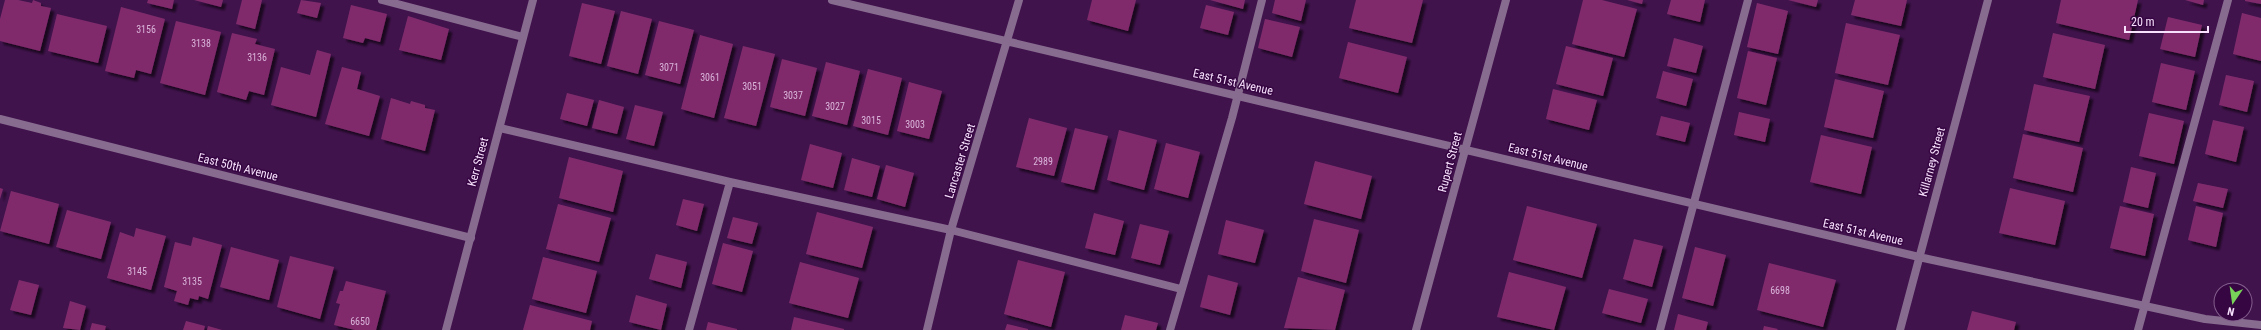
<svg xmlns="http://www.w3.org/2000/svg" width="2261" height="330" viewBox="0 0 2261 330" font-family="'Roboto Condensed',sans-serif">
	<style>
		.building { fill: #802c6c; filter: url(#shadow) }
		.lines { fill: none; stroke-linecap: round; stroke-linejoin: round }
		.service { stroke: #886c90; stroke-width: 8 }
		.minor { stroke: #886c90; stroke-width: 8 }
		.tertiary { stroke: #886c90; stroke-width: 8 }
		.labels { text-anchor: middle; dominant-baseline: central; stroke-width: 3; stroke-linejoin: round; paint-order: stroke }
		.number-label { font-size: 10px; fill: #d9b4d9 }
		.street-label { font-size: 12px; fill: #f7e1fd; stroke: #360642 }
	</style>
	<defs>
		<filter id="shadow"><feDropShadow dx="3.5" dy="3.5" stdDeviation="1" flood-color="#0009"/></filter>
	</defs>
	<rect width="100%" height="100%" fill="#41134d"/>
	<path class="building" d="M 5,0 L 18,0 L 32,3 L 33,0 L 41,3 L 41,6 L 51,8 L 40,51 L 0,41 L 0,19 Z
		M 148,0 L 174,0 L 172,9 L 147,3 Z
		M 194,0 L 223,0 L 221,7 Z
		M 242,0 L 262,0 L 255,29 L 236,24 Z
		M 301,0 L 321,3 L 317,18 L 297,13 Z
		M 1092,0 L 1136,0 L 1128,31 L 1087,20 Z
		M 1210,0 L 1245,0 L 1243,9 Z
		M 1275,0 L 1306,0 L 1301,21 L 1272,13 Z
		M 1356,0 L 1423,0 L 1412,43 L 1349,28 Z
		M 1583,0 L 1602,0 L 1637,9 L 1624,57 L 1572,44 Z
		M 1627,0 L 1643,0 L 1642,4 Z
		M 1671,0 L 1705,0 L 1700,22 L 1667,14 Z
		M 1788,0 L 1818,0 L 1816,7 Z
		M 1855,0 L 1907,0 L 1901,26 L 1851,15 Z
		M 2061,0 L 2138,0 L 2129,40 L 2056,23 Z
		M 2185,0 L 2204,0 L 2203,5 Z
		M 2245,0 L 2261,0 L 2261,4 L 2245,1 Z
		M 582,3 L 615,11 L 601,64 L 569,56 Z
		M 1757,3 L 1788,11 L 1778,54 L 1747,47 Z
		M 351,5 L 387,14 L 380,42 L 365,38 L 363,43 L 343,38 Z
		M 1206,5 L 1234,12 L 1228,35 L 1200,28 Z
		M 121,7 L 165,19 L 151,74 L 136,70 L 134,78 L 105,71 Z
		M 621,11 L 652,19 L 638,74 L 607,66 Z
		M 2242,13 L 2261,18 L 2261,61 L 2233,54 Z
		M 57,14 L 107,26 L 98,63 L 48,51 Z
		M 408,16 L 449,29 L 441,60 L 399,50 Z
		M 2168,17 L 2202,25 L 2195,57 L 2160,49 Z
		M 1265,19 L 1300,27 L 1292,57 L 1258,48 Z
		M 176,21 L 221,32 L 205,95 L 160,83 Z
		M 659,21 L 694,30 L 680,84 L 645,75 Z
		M 1846,23 L 1900,35 L 1888,85 L 1835,73 Z
		M 232,33 L 257,39 L 255,44 L 275,49 L 264,95 L 249,91 L 246,100 L 217,92 Z
		M 2053,33 L 2105,45 L 2095,89 L 2043,77 Z
		M 700,35 L 733,44 L 714,118 L 681,109 Z
		M 1674,38 L 1703,46 L 1696,73 L 1667,66 Z
		M 1348,42 L 1407,57 L 1398,93 L 1339,78 Z
		M 743,46 L 775,54 L 756,126 L 724,118 Z
		M 1566,46 L 1613,58 L 1603,96 L 1556,84 Z
		M 317,50 L 331,54 L 316,117 L 271,105 L 281,67 L 310,75 Z
		M 1748,51 L 1777,58 L 1766,105 L 1737,98 Z
		M 782,59 L 817,68 L 805,116 L 770,107 Z
		M 826,62 L 860,71 L 847,125 L 812,116 Z
		M 2161,63 L 2195,71 L 2186,110 L 2152,102 Z
		M 342,67 L 361,72 L 357,89 L 380,96 L 369,136 L 325,124 Z
		M 868,69 L 902,78 L 888,135 L 853,126 Z
		M 1663,71 L 1693,79 L 1686,106 L 1656,98 Z
		M 2226,75 L 2254,81 L 2247,112 L 2219,105 Z
		M 1835,79 L 1884,91 L 1873,138 L 1824,127 Z
		M 909,82 L 942,91 L 929,139 L 897,131 Z
		M 2034,84 L 2090,96 L 2079,142 L 2024,130 Z
		M 1553,89 L 1597,100 L 1589,130 L 1546,119 Z
		M 567,93 L 594,100 L 587,126 L 560,119 Z
		M 391,98 L 410,104 L 411,101 L 425,105 L 425,108 L 435,110 L 425,151 L 381,139 Z
		M 599,100 L 624,107 L 617,134 L 592,128 Z
		M 635,105 L 663,112 L 654,146 L 626,139 Z
		M 1739,112 L 1770,119 L 1765,142 L 1734,135 Z
		M 2149,113 L 2184,121 L 2174,164 L 2139,156 Z
		M 1661,116 L 1690,123 L 1685,142 L 1656,135 Z
		M 1029,118 L 1067,128 L 1054,176 L 1016,167 Z
		M 2213,120 L 2244,127 L 2236,162 L 2205,154 Z
		M 1075,128 L 1108,136 L 1094,190 L 1061,182 Z
		M 1119,130 L 1157,140 L 1144,190 L 1107,180 Z
		M 2023,134 L 2083,148 L 2073,192 L 2013,178 Z
		M 1821,135 L 1872,147 L 1861,194 L 1810,182 Z
		M 1166,143 L 1200,152 L 1188,198 L 1154,189 Z
		M 810,144 L 842,153 L 833,188 L 801,180 Z
		M 569,157 L 623,171 L 613,212 L 559,198 Z
		M 852,158 L 880,166 L 872,197 L 844,190 Z
		M 1315,161 L 1372,176 L 1361,219 L 1304,204 Z
		M 886,165 L 914,173 L 905,207 L 877,199 Z
		M 2131,167 L 2156,173 L 2148,208 L 2123,202 Z
		M 2198,183 L 2228,189 L 2223,208 L 2193,201 Z
		M 0,188 L 3,189 L 0,199 Z
		M 2010,188 L 2065,201 L 2055,245 L 1999,233 Z
		M 11,191 L 59,204 L 49,244 L 0,231 Z
		M 683,199 L 704,204 L 697,231 L 676,225 Z
		M 558,204 L 611,218 L 599,262 L 546,249 Z
		M 1527,206 L 1597,224 L 1582,278 L 1513,260 Z
		M 2120,206 L 2154,214 L 2145,256 L 2110,248 Z
		M 2196,206 L 2223,213 L 2216,247 L 2188,240 Z
		M 67,210 L 111,222 L 101,259 L 56,247 Z
		M 817,212 L 873,227 L 862,268 L 806,254 Z
		M 1094,213 L 1124,221 L 1115,255 L 1085,248 Z
		M 733,217 L 758,223 L 752,244 L 727,238 Z
		M 1314,219 L 1359,230 L 1346,283 L 1301,271 Z
		M 1226,220 L 1264,230 L 1255,263 L 1218,254 Z
		M 1140,224 L 1169,231 L 1160,265 L 1131,258 Z
		M 136,228 L 166,236 L 151,290 L 107,278 L 120,232 L 134,237 Z
		M 193,237 L 222,245 L 208,299 L 199,296 L 198,300 L 190,298 L 188,305 L 174,301 L 177,291 L 164,287 L 175,242 L 191,246 Z
		M 1634,239 L 1663,246 L 1652,287 L 1623,279 Z
		M 723,243 L 753,251 L 742,292 L 712,284 Z
		M 231,247 L 279,260 L 269,300 L 220,287 Z
		M 1695,247 L 1726,255 L 1713,306 L 1682,298 Z
		M 656,254 L 687,262 L 681,288 L 649,279 Z
		M 290,256 L 334,267 L 320,319 L 277,307 Z
		M 543,257 L 597,271 L 586,313 L 532,299 Z
		M 1018,260 L 1065,272 L 1051,327 L 1004,314 Z
		M 800,262 L 859,278 L 848,318 L 789,303 Z
		M 1769,263 L 1836,280 L 1823,327 L 1757,310 Z
		M 1509,272 L 1566,287 L 1554,330 L 1497,317 Z
		M 1208,275 L 1238,283 L 1230,315 L 1200,307 Z
		M 1298,277 L 1345,290 L 1335,330 L 1284,328 Z
		M 19,280 L 39,285 L 31,315 L 10,310 Z
		M 346,281 L 386,291 L 376,330 L 355,330 L 334,325 L 340,304 L 336,303 L 340,291 L 343,291 Z
		M 1609,289 L 1648,299 L 1641,323 L 1602,313 Z
		M 636,295 L 667,304 L 661,330 L 629,322 Z
		M 70,301 L 86,306 L 80,330 L 63,328 Z
		M 530,305 L 592,321 L 590,330 L 523,330 Z
		M 1972,311 L 2016,322 L 2014,330 L 1967,330 Z
		M 1678,314 L 1708,322 L 1706,330 L 1674,330 Z
		M 1125,315 L 1158,323 L 1156,330 L 1121,330 Z
		M 794,317 L 844,329 L 844,330 L 791,330 Z
		M 186,321 L 205,326 L 204,330 L 183,330 Z
		M 708,322 L 737,329 L 737,330 L 706,330 Z
		M 92,323 L 106,326 L 105,330 L 90,330 Z
		M 1007,324 L 1028,329 L 1028,330 L 1005,330 Z
		M 208,326 L 222,330 L 207,330 Z
		M 1764,326 L 1778,329 L 1777,330 L 1763,330 Z"/>
	<g class="lines">
		<path class="service" d="M 382,0 L 523,37
			M 500,128 L 730,182 L 951,230 L 1181,289
			M 689,330 L 730,182
			M 1170,330 L 1232,118 L 1262,0
			M 1660,330 L 1748,0
			M 2138,330 L 2228,0"/>
		<path class="minor" d="M 832,0 L 1919,257 L 2205,319 L 2261,325
			M 0,119 L 471,238
			M 927,330 L 951,230 L 1019,0
			M 1416,330 L 1506,0
			M 1900,330 L 1988,0"/>
		<path class="tertiary" d="M 446,330 L 533,0"/>
	</g>
	<g class="labels">
		<g class="number-label">
			<text x="146" y="29">3156</text>
			<text x="201" y="43">3138</text>
			<text x="257" y="57">3136</text>
			<text x="669" y="67">3071</text>
			<text x="710" y="77">3061</text>
			<text x="752" y="86">3051</text>
			<text x="793" y="95">3037</text>
			<text x="835" y="106">3027</text>
			<text x="871" y="120">3015</text>
			<text x="915" y="124">3003</text>
			<text x="1043" y="161">2989</text>
			<text x="137" y="271">3145</text>
			<text x="192" y="281">3135</text>
			<text x="1780" y="290">6698</text>
			<text x="360" y="321">6650</text>
		</g>
		<g class="street-label">
			<text transform="translate(1233 82) rotate(13)">East 51st Avenue</text>
			<text transform="translate(1548 157) rotate(14)">East 51st Avenue</text>
			<text transform="translate(960 161) rotate(-73)">Lancaster Street</text>
			<text transform="translate(478 162) rotate(-75)">Kerr Street</text>
			<text transform="translate(1450 162) rotate(-75)">Rupert Street</text>
			<text transform="translate(1932 162) rotate(-75)">Killarney Street</text>
			<text transform="translate(238 167) rotate(14)">East 50th Avenue</text>
			<text transform="translate(1863 232) rotate(13)">East 51st Avenue</text>
		</g>
	</g>
	<g transform="translate(2233 302) rotate(193)"><circle r="19" fill="#360642" stroke="#835e8d"/>
	<path d="M0-3L7 15L0 10L-7 15Z" fill="#78d259"/>
	<text y="-6" font-size="11" font-weight="bold" text-anchor="middle" fill="#f7e1fd">N</text>
	</g>
	<path d="M2125 26v6h83v-6" fill="none" stroke="#f7e1fd" stroke-width="2"/>
	<text x="2131" y="26" font-size="12" fill="#f7e1fd" stroke="#360642" stroke-width="3" paint-order="stroke">20 m</text>
</svg>
